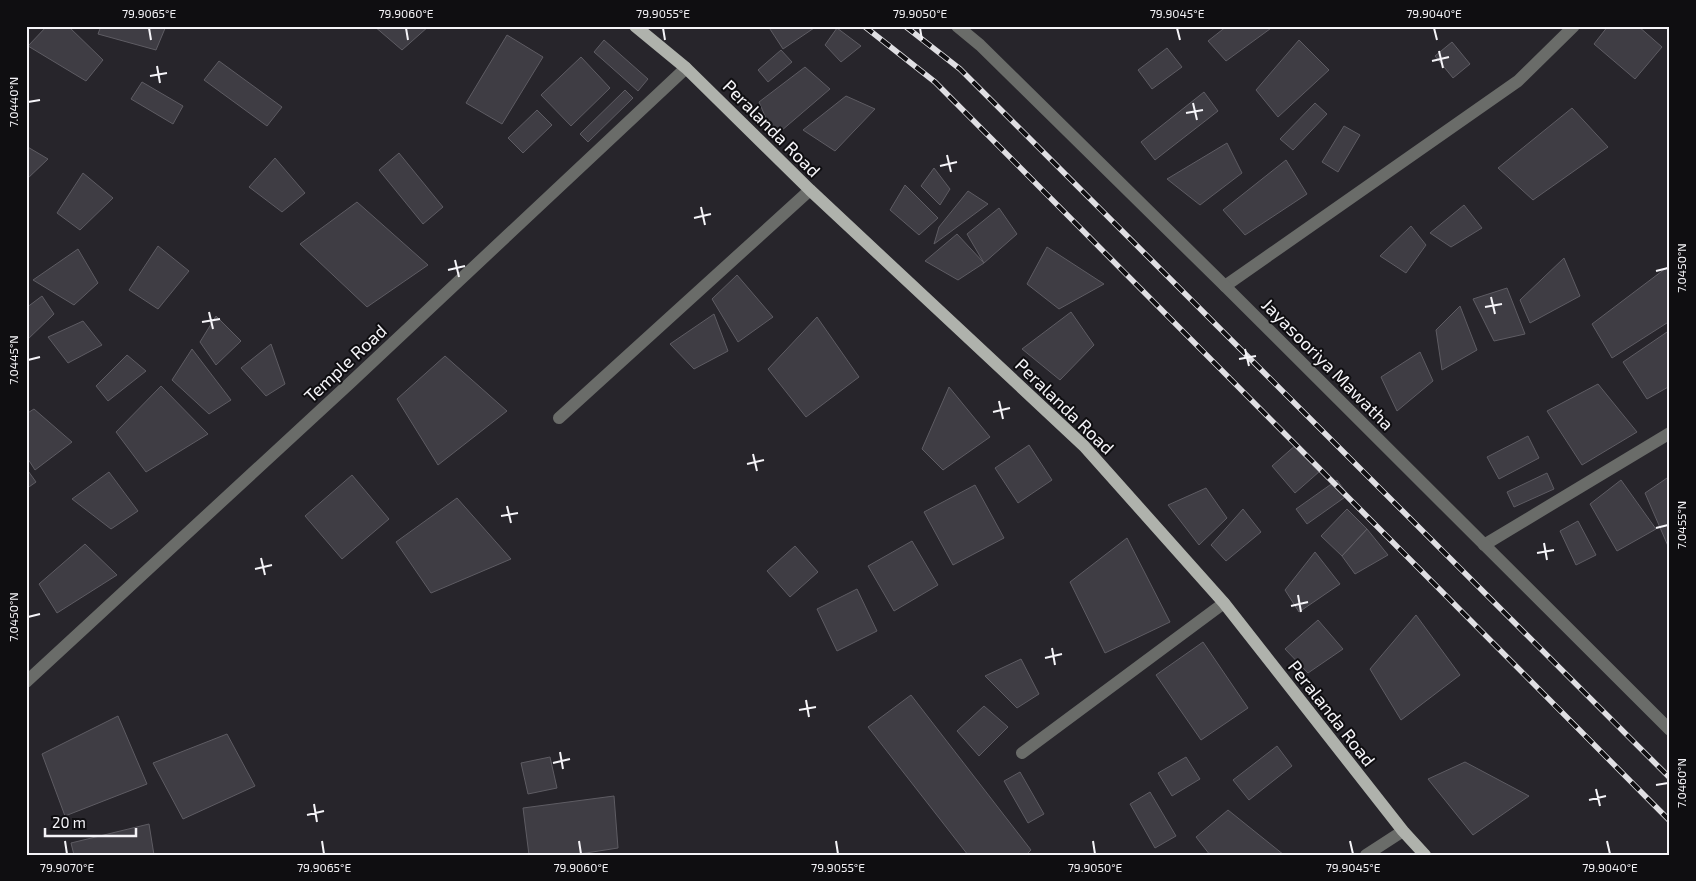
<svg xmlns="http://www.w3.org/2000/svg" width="1696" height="881" viewBox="0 0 1696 881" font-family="'Exo 2',sans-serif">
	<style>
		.building { fill: #3f3d44; stroke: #5e5c63 }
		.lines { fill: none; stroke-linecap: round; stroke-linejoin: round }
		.service { stroke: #6a6c69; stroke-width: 12 }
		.minor { stroke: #6a6c69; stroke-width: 12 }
		.tertiary { stroke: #6a6c69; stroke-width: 12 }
		.primary { stroke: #afb2ac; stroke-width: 12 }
		.rail-casing { stroke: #e0dfe3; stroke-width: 5.5 }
		.rail { stroke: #0f0e11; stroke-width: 4; stroke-dasharray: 11; stroke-linecap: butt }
		.ticks { fill: none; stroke: #f5f4f8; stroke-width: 2 }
		.labels { text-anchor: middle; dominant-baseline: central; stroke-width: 4; stroke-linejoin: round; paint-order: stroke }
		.street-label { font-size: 18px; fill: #f5f4f8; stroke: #0f0e11 }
		.neatline { fill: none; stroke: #f5f4f8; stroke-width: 2 }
		.ticks-label { font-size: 12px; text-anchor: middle; fill: #f5f4f8 }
	</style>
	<rect width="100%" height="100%" fill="#27252b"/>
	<path class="building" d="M 47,26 L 68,26 L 103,60 L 86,81 L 28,46 Z
		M 101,26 L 166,26 L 156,50 L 98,34 Z
		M 374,26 L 429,26 L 402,50 Z
		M 768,26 L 817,26 L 783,49 Z
		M 1227,26 L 1274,26 L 1226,61 L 1208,41 Z
		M 1608,26 L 1638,26 L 1662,47 L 1635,79 L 1594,44 Z
		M 837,28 L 861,46 L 841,62 L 825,45 Z
		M 507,35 L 543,57 L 502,124 L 466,103 Z
		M 604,40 L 648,79 L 638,91 L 594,52 Z
		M 1299,40 L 1329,70 L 1278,117 L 1256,90 Z
		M 1452,42 L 1470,64 L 1453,78 L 1435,56 Z
		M 1167,48 L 1182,67 L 1152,89 L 1138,70 Z
		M 781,50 L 792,62 L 768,82 L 758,70 Z
		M 581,57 L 610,88 L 571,126 L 541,95 Z
		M 219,61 L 282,107 L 267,126 L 204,80 Z
		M 805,67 L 830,89 L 774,137 L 759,102 Z
		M 142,82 L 183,106 L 173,124 L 131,99 Z
		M 625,90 L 633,98 L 588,142 L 580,134 Z
		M 1204,92 L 1218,111 L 1155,160 L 1141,142 Z
		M 846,96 L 875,109 L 835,151 L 803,130 Z
		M 1315,103 L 1327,114 L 1293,150 L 1280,139 Z
		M 1572,108 L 1608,147 L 1533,200 L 1498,168 Z
		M 537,110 L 552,125 L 523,153 L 508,138 Z
		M 1344,126 L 1360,135 L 1338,172 L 1322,162 Z
		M 1227,143 L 1242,173 L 1200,205 L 1167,179 Z
		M 26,146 L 48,159 L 26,180 Z
		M 399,153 L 443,207 L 423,224 L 379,170 Z
		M 275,158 L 305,193 L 282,212 L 249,187 Z
		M 1286,160 L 1307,194 L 1245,235 L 1223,210 Z
		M 934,168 L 950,189 L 940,205 L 921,186 Z
		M 83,173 L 113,198 L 80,230 L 57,213 Z
		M 905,185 L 938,218 L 919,235 L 890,210 Z
		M 968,191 L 988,204 L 934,244 L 939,227 Z
		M 357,202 L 428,265 L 367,307 L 300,244 Z
		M 1464,205 L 1482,228 L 1451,247 L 1430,233 Z
		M 999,208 L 1017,234 L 984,263 L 967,234 Z
		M 1411,226 L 1426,245 L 1406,273 L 1380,256 Z
		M 957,234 L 984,263 L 958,280 L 925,261 Z
		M 158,246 L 189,271 L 158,309 L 129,290 Z
		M 1047,247 L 1104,284 L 1059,309 L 1027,284 Z
		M 78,249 L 98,283 L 74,305 L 33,280 Z
		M 1564,258 L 1580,296 L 1530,323 L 1520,300 Z
		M 1670,265 L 1670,321 L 1612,358 L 1592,324 Z
		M 737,275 L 773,317 L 738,342 L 712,299 Z
		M 1507,288 L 1525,334 L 1494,341 L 1473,299 Z
		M 42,296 L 54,314 L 26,341 L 26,308 Z
		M 1460,306 L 1477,350 L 1442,370 L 1436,330 Z
		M 1071,312 L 1094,345 L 1060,380 L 1022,349 Z
		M 714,314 L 728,351 L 694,369 L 670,344 Z
		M 216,316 L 241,341 L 216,365 L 200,342 Z
		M 817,317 L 859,377 L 806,417 L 768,369 Z
		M 83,321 L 102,345 L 68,363 L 48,337 Z
		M 1667,332 L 1670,335 L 1670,386 L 1647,399 L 1623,362 Z
		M 271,344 L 285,384 L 266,396 L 241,368 Z
		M 192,349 L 231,400 L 209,414 L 172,380 Z
		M 1420,352 L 1433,381 L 1397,411 L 1381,377 Z
		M 127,355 L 146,371 L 108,401 L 96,386 Z
		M 445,356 L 507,411 L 438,465 L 397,399 Z
		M 1598,384 L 1637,432 L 1582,465 L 1547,411 Z
		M 161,386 L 208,434 L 146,472 L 116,432 Z
		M 949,387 L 990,437 L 943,470 L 922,449 Z
		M 34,409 L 72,442 L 35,470 L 26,456 L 26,414 Z
		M 1528,436 L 1539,458 L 1499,479 L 1487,457 Z
		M 1297,444 L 1320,471 L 1295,493 L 1272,466 Z
		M 1029,445 L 1052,480 L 1018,503 L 995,468 Z
		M 26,468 L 36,482 L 26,489 Z
		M 109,472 L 138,511 L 111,529 L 72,499 Z
		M 1547,473 L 1554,489 L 1514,507 L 1507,492 Z
		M 352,475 L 389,519 L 342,559 L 305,516 Z
		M 1670,476 L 1670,546 L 1668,546 L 1645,493 Z
		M 1337,480 L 1348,495 L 1307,524 L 1296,509 Z
		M 1621,480 L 1656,529 L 1617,551 L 1590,504 Z
		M 975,485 L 1004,538 L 953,565 L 924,512 Z
		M 1206,488 L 1227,518 L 1199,545 L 1168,505 Z
		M 457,498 L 511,559 L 431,593 L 396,542 Z
		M 1243,509 L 1261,532 L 1226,561 L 1211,545 Z
		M 1347,509 L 1367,529 L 1342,556 L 1321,536 Z
		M 1578,521 L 1596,555 L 1576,565 L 1560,531 Z
		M 1367,529 L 1388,555 L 1355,574 L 1342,556 Z
		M 1127,538 L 1170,622 L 1105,653 L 1070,582 Z
		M 912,541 L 938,585 L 894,611 L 868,566 Z
		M 85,544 L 117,575 L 57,613 L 39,584 Z
		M 795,546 L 818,572 L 790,597 L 767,571 Z
		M 1315,552 L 1340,584 L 1299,612 L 1285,590 Z
		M 857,589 L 877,631 L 837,651 L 817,609 Z
		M 1416,615 L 1460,675 L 1401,720 L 1370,669 Z
		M 1318,620 L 1343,649 L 1308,673 L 1285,649 Z
		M 1203,642 L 1248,708 L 1201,740 L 1156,675 Z
		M 1021,659 L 1039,694 L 1017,708 L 985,676 Z
		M 911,695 L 1031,850 L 1026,855 L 968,855 L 868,727 Z
		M 984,706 L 1008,727 L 979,756 L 957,731 Z
		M 118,716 L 147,784 L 65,816 L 42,754 Z
		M 227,734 L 255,786 L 183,819 L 153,763 Z
		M 1277,746 L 1292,766 L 1249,800 L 1233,780 Z
		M 550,757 L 557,788 L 528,794 L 521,763 Z
		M 1186,757 L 1200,779 L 1172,796 L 1158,773 Z
		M 1465,762 L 1529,796 L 1473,835 L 1428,779 Z
		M 1020,772 L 1044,814 L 1028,823 L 1004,781 Z
		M 1150,792 L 1176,836 L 1155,848 L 1130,804 Z
		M 614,796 L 618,848 L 573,855 L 529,855 L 523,808 Z
		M 1228,810 L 1284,855 L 1210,855 L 1196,837 Z
		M 149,824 L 154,855 L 74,855 L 71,843 Z"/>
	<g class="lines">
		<path class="service" d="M 1022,753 L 1224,603"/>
		<path class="minor" d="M 1225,286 L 1518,81 L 1574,26
			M 559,418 L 810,190
			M 1484,545 L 1670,433
			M 26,682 L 350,383 L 686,68
			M 1366,855 L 1403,831"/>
		<path class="tertiary" d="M 957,26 L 980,45 L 1225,286 L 1670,730"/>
		<path class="primary" d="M 635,26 L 686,68 L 810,190 L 1084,446 L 1224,603 L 1403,831 L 1425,855"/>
		<g class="rail-casing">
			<path id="rail" d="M 864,26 L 935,82 L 1670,821
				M 905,26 L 960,69 L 1670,778"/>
		</g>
		<use href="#rail" class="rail"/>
	</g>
	<path class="ticks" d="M 149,28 L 151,40M 406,28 L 408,40M 663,28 L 665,40M 920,28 L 922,40M 1177,28 L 1180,40M 1434,28 L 1437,40M 1439,51 L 1443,68M 1432,61 L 1449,57M 157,66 L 160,83M 150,76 L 167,73M 28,102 L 40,100M 1193,103 L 1197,120M 1186,113 L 1203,110M 947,155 L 951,172M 940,166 L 957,162M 701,207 L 705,225M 694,218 L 711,214M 455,260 L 459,277M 448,270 L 465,266M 1656,271 L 1668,268M 1491,297 L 1495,314M 1485,307 L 1502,304M 209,312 L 213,329M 202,322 L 220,319M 1245,349 L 1249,366M 1239,359 L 1256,356M 28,360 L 40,357M 999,401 L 1003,419M 993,412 L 1010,408M 753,454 L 757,471M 747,464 L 764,460M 507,506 L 511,523M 501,516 L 518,513M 1656,528 L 1668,525M 1544,543 L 1547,560M 1537,553 L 1554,550M 261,558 L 265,575M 255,569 L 272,565M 1298,595 L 1301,612M 1291,606 L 1308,602M 28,617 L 40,614M 1052,648 L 1055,665M 1045,658 L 1062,654M 806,700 L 809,717M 799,710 L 816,707M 560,752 L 563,769M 553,763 L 570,759M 1656,785 L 1668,783M 1596,789 L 1600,806M 1589,800 L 1606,796M 314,804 L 317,822M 307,815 L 324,811M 65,841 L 67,854M 322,841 L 324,854M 579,841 L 581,854M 836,841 L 838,854M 1093,841 L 1095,854M 1350,841 L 1353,854M 1607,841 L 1610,854"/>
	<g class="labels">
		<g class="street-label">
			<text transform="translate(772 128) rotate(45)">Peralanda Road</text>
			<text transform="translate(345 363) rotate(-43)">Temple Road</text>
			<text transform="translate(1328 364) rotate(45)">Jayasooriya Mawatha</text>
			<text transform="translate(1065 406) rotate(44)">Peralanda Road</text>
			<text transform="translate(1332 713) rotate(52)">Peralanda Road</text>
		</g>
	</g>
	<rect width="1696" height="881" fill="none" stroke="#0f0e11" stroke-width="55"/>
	<path d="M45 828v8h91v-8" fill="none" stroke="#f5f4f8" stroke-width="2.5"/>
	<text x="52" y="828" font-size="15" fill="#f5f4f8" stroke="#0f0e11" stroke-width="4" paint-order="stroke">20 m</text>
	<rect x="28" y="28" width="1640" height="826" class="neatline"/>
	<g class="ticks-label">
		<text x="149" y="18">79.9065°E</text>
		<text x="406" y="18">79.9060°E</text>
		<text x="663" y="18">79.9055°E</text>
		<text x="920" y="18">79.9050°E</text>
		<text x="1177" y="18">79.9045°E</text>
		<text x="1434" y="18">79.9040°E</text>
		<text transform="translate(14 102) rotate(-90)" y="4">7.0440°N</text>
		<text transform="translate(1682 268) rotate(-90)" y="4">7.0450°N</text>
		<text transform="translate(14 360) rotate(-90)" y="4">7.0445°N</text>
		<text transform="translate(1682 525) rotate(-90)" y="4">7.0455°N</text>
		<text transform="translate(14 617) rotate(-90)" y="4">7.0450°N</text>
		<text transform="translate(1682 783) rotate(-90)" y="4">7.0460°N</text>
		<text x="67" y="872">79.9070°E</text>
		<text x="324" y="872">79.9065°E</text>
		<text x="581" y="872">79.9060°E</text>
		<text x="838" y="872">79.9055°E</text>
		<text x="1095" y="872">79.9050°E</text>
		<text x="1353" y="872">79.9045°E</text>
		<text x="1610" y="872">79.9040°E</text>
	</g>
</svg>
